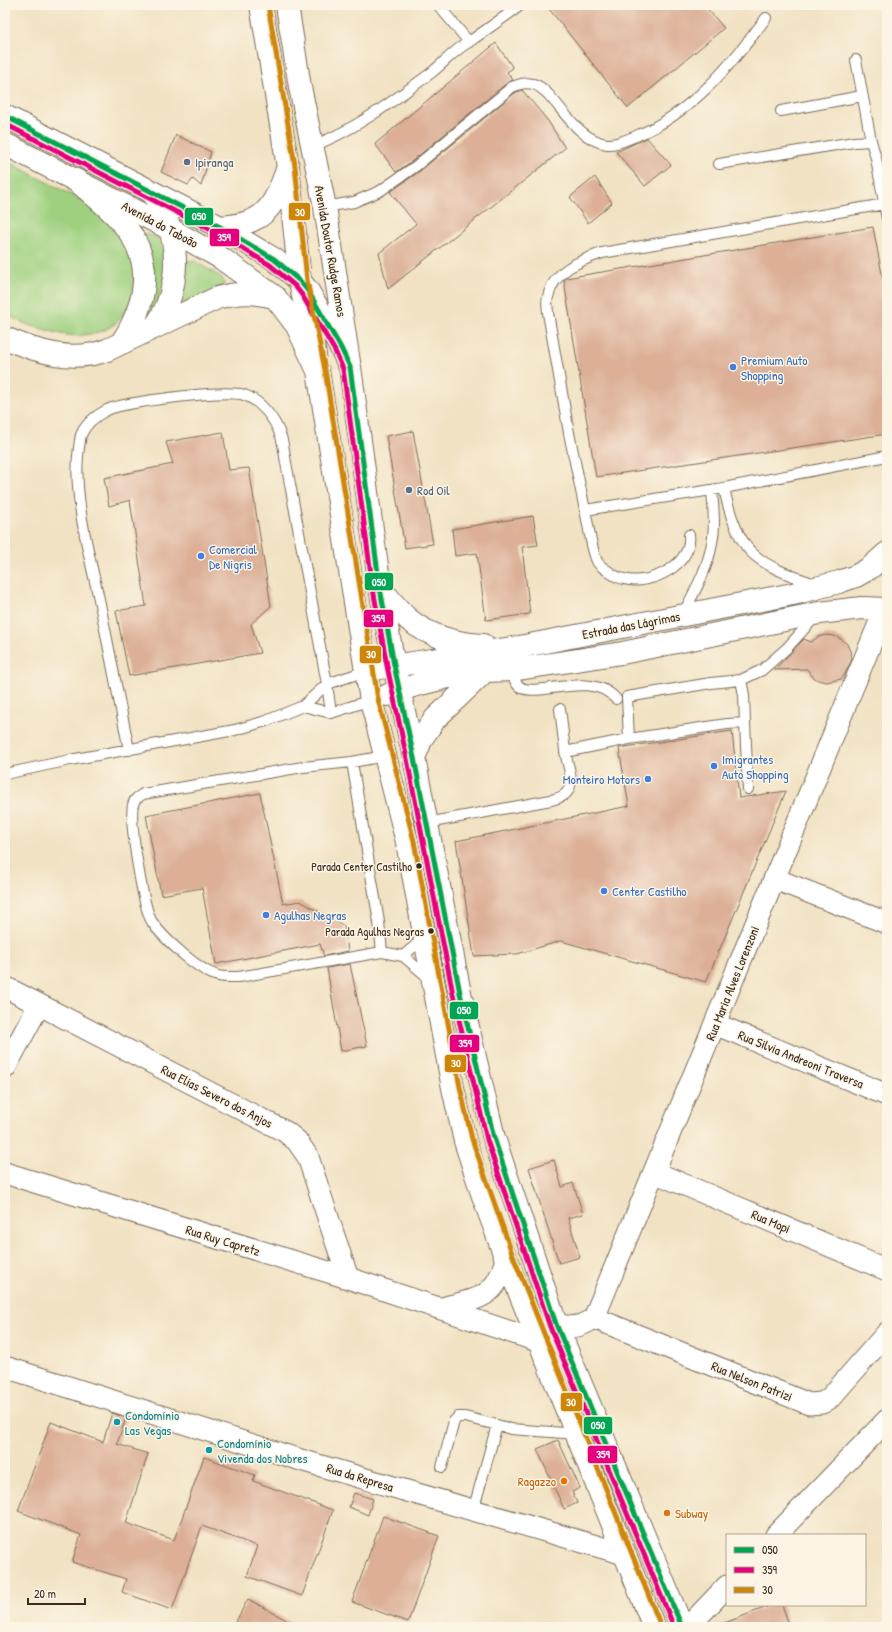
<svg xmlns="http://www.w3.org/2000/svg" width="892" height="1632" viewBox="0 0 892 1632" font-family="'Patrick Hand',sans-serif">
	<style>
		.green { fill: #9ed07f; stroke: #6c7d4e }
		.building { fill: #dcaf96 }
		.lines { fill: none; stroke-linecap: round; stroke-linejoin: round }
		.lane-casing { stroke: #7b6a58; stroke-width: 12 }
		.street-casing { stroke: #7b6a58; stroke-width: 23 }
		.secondary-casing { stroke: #7b6a58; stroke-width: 24 }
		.primary-casing { stroke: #7b6a58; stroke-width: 24 }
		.highway-casing { stroke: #7b6a58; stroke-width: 24 }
		.lane { stroke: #fff; stroke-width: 10 }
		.street { stroke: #fff; stroke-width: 21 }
		.secondary { stroke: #fff; stroke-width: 22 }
		.primary { stroke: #fff; stroke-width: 22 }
		.highway { stroke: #fff; stroke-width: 22 }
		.bus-1-casing { stroke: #fcf5e5; stroke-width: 8 }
		.bus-2-casing { stroke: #fcf5e5; stroke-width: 8 }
		.bus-3-casing { stroke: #fcf5e5; stroke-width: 8 }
		.bus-1 { stroke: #00a651; stroke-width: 5 }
		.bus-2 { stroke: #e5007d; stroke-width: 5 }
		.bus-3 { stroke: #ce8608; stroke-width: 5 }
		.service-dot { fill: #5c6f8a; stroke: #fcf5e5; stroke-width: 1.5 }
		.shop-dot { fill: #3f7fe0; stroke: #fcf5e5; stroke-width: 1.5 }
		.bus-dot { fill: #3b2a1e; stroke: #fcf5e5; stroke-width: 1.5 }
		.culture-dot { fill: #0f9aa8; stroke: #fcf5e5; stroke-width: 1.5 }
		.food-dot { fill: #e8710a; stroke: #fcf5e5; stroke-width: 1.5 }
		.labels { text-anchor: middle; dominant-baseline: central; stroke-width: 3; stroke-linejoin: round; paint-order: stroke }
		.bus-label { font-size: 12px; fill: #3b2a1e; stroke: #fcf5e5; text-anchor: end }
		.service-label { font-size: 13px; fill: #4e5e75; stroke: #fcf5e5; text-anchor: start }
		.street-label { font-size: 13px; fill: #3b2a1e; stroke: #fcf5e5 }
		.shop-label { font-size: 13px; fill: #366cbe; stroke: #fcf5e5; text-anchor: start }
		.culture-label { font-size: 13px; fill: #0d838f; stroke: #fcf5e5; text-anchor: start }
		.food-label { font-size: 13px; fill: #c56008; stroke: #fcf5e5; text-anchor: end }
		.line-badge { stroke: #fcf5e5; stroke-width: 1.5 }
		.badge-label { font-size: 11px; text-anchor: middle; font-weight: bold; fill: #fff }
	</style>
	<rect width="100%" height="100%" fill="#fcf5e5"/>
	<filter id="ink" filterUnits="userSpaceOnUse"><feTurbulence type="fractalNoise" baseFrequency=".025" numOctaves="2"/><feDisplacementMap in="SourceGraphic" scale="8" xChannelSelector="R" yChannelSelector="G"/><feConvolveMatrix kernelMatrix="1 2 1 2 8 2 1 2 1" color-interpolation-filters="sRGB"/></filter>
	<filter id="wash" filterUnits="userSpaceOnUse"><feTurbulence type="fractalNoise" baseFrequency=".012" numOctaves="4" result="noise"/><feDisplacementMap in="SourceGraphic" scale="16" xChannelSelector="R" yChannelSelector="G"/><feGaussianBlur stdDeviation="0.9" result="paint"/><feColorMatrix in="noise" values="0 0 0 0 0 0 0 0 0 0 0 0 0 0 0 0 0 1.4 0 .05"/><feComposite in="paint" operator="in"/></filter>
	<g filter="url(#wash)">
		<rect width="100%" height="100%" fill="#f1e2c3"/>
		<path class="green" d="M 5,160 L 83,201 L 102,215 L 126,242 L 135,267 L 132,301 L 123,315 L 116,323 L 105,330 L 90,334 L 76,336 L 61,334 L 28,325 L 5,314 Z
			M 147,234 L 157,238 L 164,252 L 166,272 L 153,318 L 147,319 L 145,313 L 142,235 Z
			M 193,260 L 221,277 L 225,283 L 223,287 L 178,308 L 183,268 L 186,261 Z"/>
		<g id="blocks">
			<path class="building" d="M 546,5 L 704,5 L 724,28 L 628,108 Z
				M 496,43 L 513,68 L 507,72 L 513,80 L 508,82 L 412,161 L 396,172 L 375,144 Z
				M 522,90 L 548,121 L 565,148 L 388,289 L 379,253 L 416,224 L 390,192 L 420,171 L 515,93 Z
				M 176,135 L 211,152 L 201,186 L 193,179 L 188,185 L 161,172 Z
				M 647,138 L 671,165 L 645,186 L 616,152 Z
				M 595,177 L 612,203 L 588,223 L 570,197 Z
				M 873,227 L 887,300 L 887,434 L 596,477 L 564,281 L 566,278 Z
				M 413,431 L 433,544 L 405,548 L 386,436 Z
				M 223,432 L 229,470 L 249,468 L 271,606 L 251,624 L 260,653 L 129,676 L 116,611 L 146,606 L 130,500 L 109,506 L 104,478 L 173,464 L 166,442 Z
				M 533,516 L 538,545 L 522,547 L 530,614 L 486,620 L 477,553 L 455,556 L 452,529 Z
				M 826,635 L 834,636 L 841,639 L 847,644 L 850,651 L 852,659 L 845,674 L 841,679 L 826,682 L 818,680 L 812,676 L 807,669 L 774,670 L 804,639 L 811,642 L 818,637 Z
				M 732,731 L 739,798 L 786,791 L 706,982 L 561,941 L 517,954 L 474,956 L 456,841 L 629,806 L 619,748 Z
				M 260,793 L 283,904 L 300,901 L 344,926 L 348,951 L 324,956 L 320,944 L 216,964 L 202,888 L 161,895 L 146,815 Z
				M 350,964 L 367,1046 L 341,1051 L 327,968 Z
				M 554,1160 L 562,1187 L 573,1183 L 583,1214 L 568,1218 L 580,1257 L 559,1263 L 529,1168 Z
				M 112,1413 L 126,1418 L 117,1444 L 148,1454 L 126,1523 L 174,1540 L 204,1457 L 255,1475 L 253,1481 L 333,1510 L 302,1596 L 247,1576 L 257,1546 L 202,1526 L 172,1610 L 122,1592 L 126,1579 L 72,1562 L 81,1535 L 18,1511 L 51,1422 L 103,1442 Z
				M 558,1440 L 580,1488 L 572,1492 L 577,1503 L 564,1509 L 537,1449 Z
				M 354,1493 L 373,1499 L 368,1515 L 349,1507 Z
				M 383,1516 L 439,1536 L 408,1622 L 352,1602 Z
				M 248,1599 L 299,1627 L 233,1627 Z
				M 772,1605 L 782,1605 L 790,1627 L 717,1627 L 717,1626 Z"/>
		</g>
	</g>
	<g filter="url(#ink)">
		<use href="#blocks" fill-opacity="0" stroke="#7b6a58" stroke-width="1"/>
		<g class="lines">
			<g class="lane-casing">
				<path id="lane" d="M 469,42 L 521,5
					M 856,60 L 871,141
					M 781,111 L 862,96
					M 312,146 C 352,132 396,99 431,73 C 444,63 454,50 469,42 L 438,5
					M 719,164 L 854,142 L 871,141 L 876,158 L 887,219
					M 885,204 L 602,253 C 579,261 554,270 548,297 C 546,302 548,308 548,313 L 569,433 L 585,510 L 724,488 L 887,456
					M 325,207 L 354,202 L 380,191 L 416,166 L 512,87 C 520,84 525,82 533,84 C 538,85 544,90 548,94 C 565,112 580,140 607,144 C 617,145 628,139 636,136 C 692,113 731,65 766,18
					M 724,488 C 728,508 734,529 746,546 C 759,565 794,577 815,584
					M 585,510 C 588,522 592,554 598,563 C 601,567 605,569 608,571 C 613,575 618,578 624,579 C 650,586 693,565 689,535
					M 683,614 C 695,591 708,568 712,543 C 716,525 713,507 712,490
					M 512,670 C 513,674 514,681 517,684 C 530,703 589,667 616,699
					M 741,680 L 762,670 L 787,648 L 815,617
					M 303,706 L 331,713 L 371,700
					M 745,723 L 748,789
					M 129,750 C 119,700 109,649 99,599 C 89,554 72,492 79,447 C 80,443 80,438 81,435 C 86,423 95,416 107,410 C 124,402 226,389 244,395 C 260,400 274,418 280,434 C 283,441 284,450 285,457 L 327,684 L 331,713
					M 565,752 L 629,739 L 727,724 L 745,723 L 744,695 L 741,680 L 711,683 L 627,697 L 629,739
					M 385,756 L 352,762 L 303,767 L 143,794 C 138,797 134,799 133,805 C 129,822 143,907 152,922 C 163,938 196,968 215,975 C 222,978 231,977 239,977 L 382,952 L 403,956 L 429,978
					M 352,762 L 379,922 L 382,952
					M 5,774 L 70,760 L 235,730 L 266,721 L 303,706 L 327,684 L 366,671
					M 438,821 L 551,800 C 558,798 565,797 569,789 C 574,776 566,762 565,750 C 563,736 562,723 560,709
					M 403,956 L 424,938
					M 442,1467 L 454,1421 L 458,1417 L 465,1417 L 497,1425
					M 473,1511 L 497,1425 L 511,1429 L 577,1434"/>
			</g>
			<g class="street-casing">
				<path id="street" d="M 775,879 L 887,923
					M 5,987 L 286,1132 L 297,1141 L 308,1157 L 348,1278
					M 715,1024 L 887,1095
					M 5,1068 L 39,1005
					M 654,1172 L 887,1270
					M 5,1173 L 348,1278 L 538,1341
					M 442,1308 C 478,1298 495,1300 506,1259
					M 594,1318 L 809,1404 L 822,1403 L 830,1398 L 887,1333
					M 556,1324 C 574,1328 579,1328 594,1318 L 885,609
					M 5,1367 L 304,1461 L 624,1554
					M 776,1535 L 887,1420
					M 688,1627 L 727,1586"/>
			</g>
			<g class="secondary-casing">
				<path id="secondary" d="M 261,5 L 288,167 L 300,281 L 315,355
					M 287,5 L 300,87 L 325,207 L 349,362"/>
			</g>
			<g class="primary-casing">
				<path id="primary" d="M 5,116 L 220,227 L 274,259 L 300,281 L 308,291 L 341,348 L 350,367 L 380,588 L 394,665 L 414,758 L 460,993 L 494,1138 L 556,1324 L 682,1627
					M 5,144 L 170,229 L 221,258 L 275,297 L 297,326 L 318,371 L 366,671 L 371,700 L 407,842 L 453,1088 L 465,1141 L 483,1196 L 506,1259 L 654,1627
					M 220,227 C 231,226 243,225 253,220 C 274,211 281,186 288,167
					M 380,588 C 389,598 398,610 408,619 C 428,636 457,644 483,645
					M 379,668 L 519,647 L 793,594 L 839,582 L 856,576 L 870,568 L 887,553
					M 388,695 L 416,685 L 444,678 L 485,671 L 512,670 L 622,653 L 819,613 L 862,608 L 887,609
					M 414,758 L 422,738 L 435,719 L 485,671"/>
			</g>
			<g class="highway-casing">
				<path id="highway" d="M 76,180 C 116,214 158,245 140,304 C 136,318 130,330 122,342
					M 153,193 C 159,204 167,217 170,229 C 180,262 175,301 154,328
					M 5,338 C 37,352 73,363 107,350 L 217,298 C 238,292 254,292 275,297"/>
			</g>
			<use href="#lane" class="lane"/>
			<use href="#street" class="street"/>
			<use href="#secondary" class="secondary"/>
			<use href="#primary" class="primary"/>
			<use href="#highway" class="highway"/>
			<g class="bus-1-casing">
				<path id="bus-1" d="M 5,116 L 220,227 L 274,259 L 300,281 L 308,291 L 341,348 L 350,367 L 380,588 L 394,665 L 414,758 L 460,993 L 494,1138 L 556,1324 L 682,1627"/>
			</g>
			<g class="bus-2-casing">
				<path id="bus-2" d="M 5,124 L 217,233 L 270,265 L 295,286 L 302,295 L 335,351 L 343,369 L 373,589 L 387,666 L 407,759 L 453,994 L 487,1140 L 550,1327 L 674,1627"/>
			</g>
			<g class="bus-3-casing">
				<path id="bus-3" d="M 268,5 L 295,166 L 307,280 L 325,370 L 378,699 L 414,841 L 460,1087 L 472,1139 L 513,1256 L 660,1624"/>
			</g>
			<use href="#bus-1" class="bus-1"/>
			<use href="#bus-2" class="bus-2"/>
			<use href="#bus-3" class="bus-3"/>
		</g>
	</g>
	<g class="service-dot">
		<circle cx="187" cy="162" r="4"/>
		<circle cx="409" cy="490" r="4"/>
	</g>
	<g class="shop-dot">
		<circle cx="733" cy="367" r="4"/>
		<circle cx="201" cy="556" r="4"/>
		<circle cx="714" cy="766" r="4"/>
		<circle cx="648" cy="779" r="4"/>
		<circle cx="604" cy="891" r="4"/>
		<circle cx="266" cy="915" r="4"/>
	</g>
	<g class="bus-dot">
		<circle cx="419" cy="866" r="3.5"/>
		<circle cx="431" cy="931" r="3.5"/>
	</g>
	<g class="culture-dot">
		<circle cx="117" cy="1422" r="4"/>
		<circle cx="209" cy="1450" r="4"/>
	</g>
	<g class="food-dot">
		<circle cx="564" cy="1481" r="4"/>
		<circle cx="667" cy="1513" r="4"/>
	</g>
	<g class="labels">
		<g class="bus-label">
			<text x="412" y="866">Parada Center Castilho</text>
			<text x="424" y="931">Parada Agulhas Negras</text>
		</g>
		<g class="service-label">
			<text x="195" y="162">Ipiranga</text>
			<text x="417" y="490">Rod Oil</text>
		</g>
		<g class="street-label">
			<text transform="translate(160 224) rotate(28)">Avenida do Taboão</text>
			<text transform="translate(331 251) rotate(80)">Avenida Doutor Rudge Ramos</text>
			<text transform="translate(631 625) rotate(-11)">Estrada das Lágrimas</text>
			<text transform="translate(732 983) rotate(-68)">Rua Maria Alves Lorenzoni</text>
			<text transform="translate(801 1059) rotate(22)">Rua Silvia Andreoni Traversa</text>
			<text transform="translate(217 1096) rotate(27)">Rua Elias Severo dos Anjos</text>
			<text transform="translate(771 1221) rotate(23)">Rua Mopi</text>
			<text transform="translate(223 1240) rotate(17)">Rua Ruy Capretz</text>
			<text transform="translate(752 1381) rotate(22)">Rua Nelson Patrizi</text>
			<text transform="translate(360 1477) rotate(17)">Rua da Represa</text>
		</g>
		<g class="shop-label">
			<text x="741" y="360">Premium Auto<tspan x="741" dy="15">Shopping</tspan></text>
			<text x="209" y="549">Comercial<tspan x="209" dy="15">De Nigris</tspan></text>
			<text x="722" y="759">Imigrantes<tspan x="722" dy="15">Auto Shopping</tspan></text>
			<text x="640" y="779" text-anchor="end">Monteiro Motors</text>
			<text x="612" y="891">Center Castilho</text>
			<text x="274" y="915">Agulhas Negras</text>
		</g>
		<g class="culture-label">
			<text x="125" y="1415">Condomínio<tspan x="125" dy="15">Las Vegas</tspan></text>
			<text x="217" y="1443">Condomínio<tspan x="217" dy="15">Vivenda dos Nobres</tspan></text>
		</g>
		<g class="food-label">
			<text x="556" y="1481">Ragazzo</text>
			<text x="675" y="1513" text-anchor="start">Subway</text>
		</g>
	</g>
	<g class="line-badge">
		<rect x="288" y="202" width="23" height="19" rx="4" fill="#ce8608"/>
		<rect x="184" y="207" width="30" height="19" rx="4" fill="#00a651"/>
		<rect x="209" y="228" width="31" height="19" rx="4" fill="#e5007d"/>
		<rect x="364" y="572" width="30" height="19" rx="4" fill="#00a651"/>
		<rect x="363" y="609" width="31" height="19" rx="4" fill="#e5007d"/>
		<rect x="359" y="645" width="23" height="19" rx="4" fill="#ce8608"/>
		<rect x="449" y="1001" width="30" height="19" rx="4" fill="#00a651"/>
		<rect x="449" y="1034" width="31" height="19" rx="4" fill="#e5007d"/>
		<rect x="444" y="1054" width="23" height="19" rx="4" fill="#ce8608"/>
		<rect x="560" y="1392" width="23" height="20" rx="4" fill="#ce8608"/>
		<rect x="583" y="1416" width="30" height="19" rx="4" fill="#00a651"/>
		<rect x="587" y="1445" width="31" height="19" rx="4" fill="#e5007d"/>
	</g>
	<g class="badge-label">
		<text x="300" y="216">30</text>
		<text x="199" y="220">050</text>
		<text x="224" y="241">359</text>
		<text x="379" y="586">050</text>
		<text x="378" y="622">359</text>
		<text x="371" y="658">30</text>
		<text x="464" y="1014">050</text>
		<text x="465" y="1047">359</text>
		<text x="456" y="1067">30</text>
		<text x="571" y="1406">30</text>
		<text x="598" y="1429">050</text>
		<text x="603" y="1458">359</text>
	</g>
	<rect width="892" height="1632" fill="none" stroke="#fcf5e5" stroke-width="20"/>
	<rect x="726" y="1534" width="140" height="72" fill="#fcf5e5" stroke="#afa495"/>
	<rect x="734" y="1547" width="20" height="6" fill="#00a651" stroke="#afa495"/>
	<text x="762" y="1554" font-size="12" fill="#3b2a1e">050</text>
	<rect x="734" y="1567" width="20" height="6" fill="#e5007d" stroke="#afa495"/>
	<text x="762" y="1574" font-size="12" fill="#3b2a1e">359</text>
	<rect x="734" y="1587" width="20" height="6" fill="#ce8608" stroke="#afa495"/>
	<text x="762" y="1594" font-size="12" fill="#3b2a1e">30</text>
	<path d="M28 1598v6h57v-6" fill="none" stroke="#3b2a1e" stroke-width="2"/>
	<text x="34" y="1598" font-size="12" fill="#3b2a1e" stroke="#fcf5e5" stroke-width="3" paint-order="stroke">20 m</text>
</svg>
